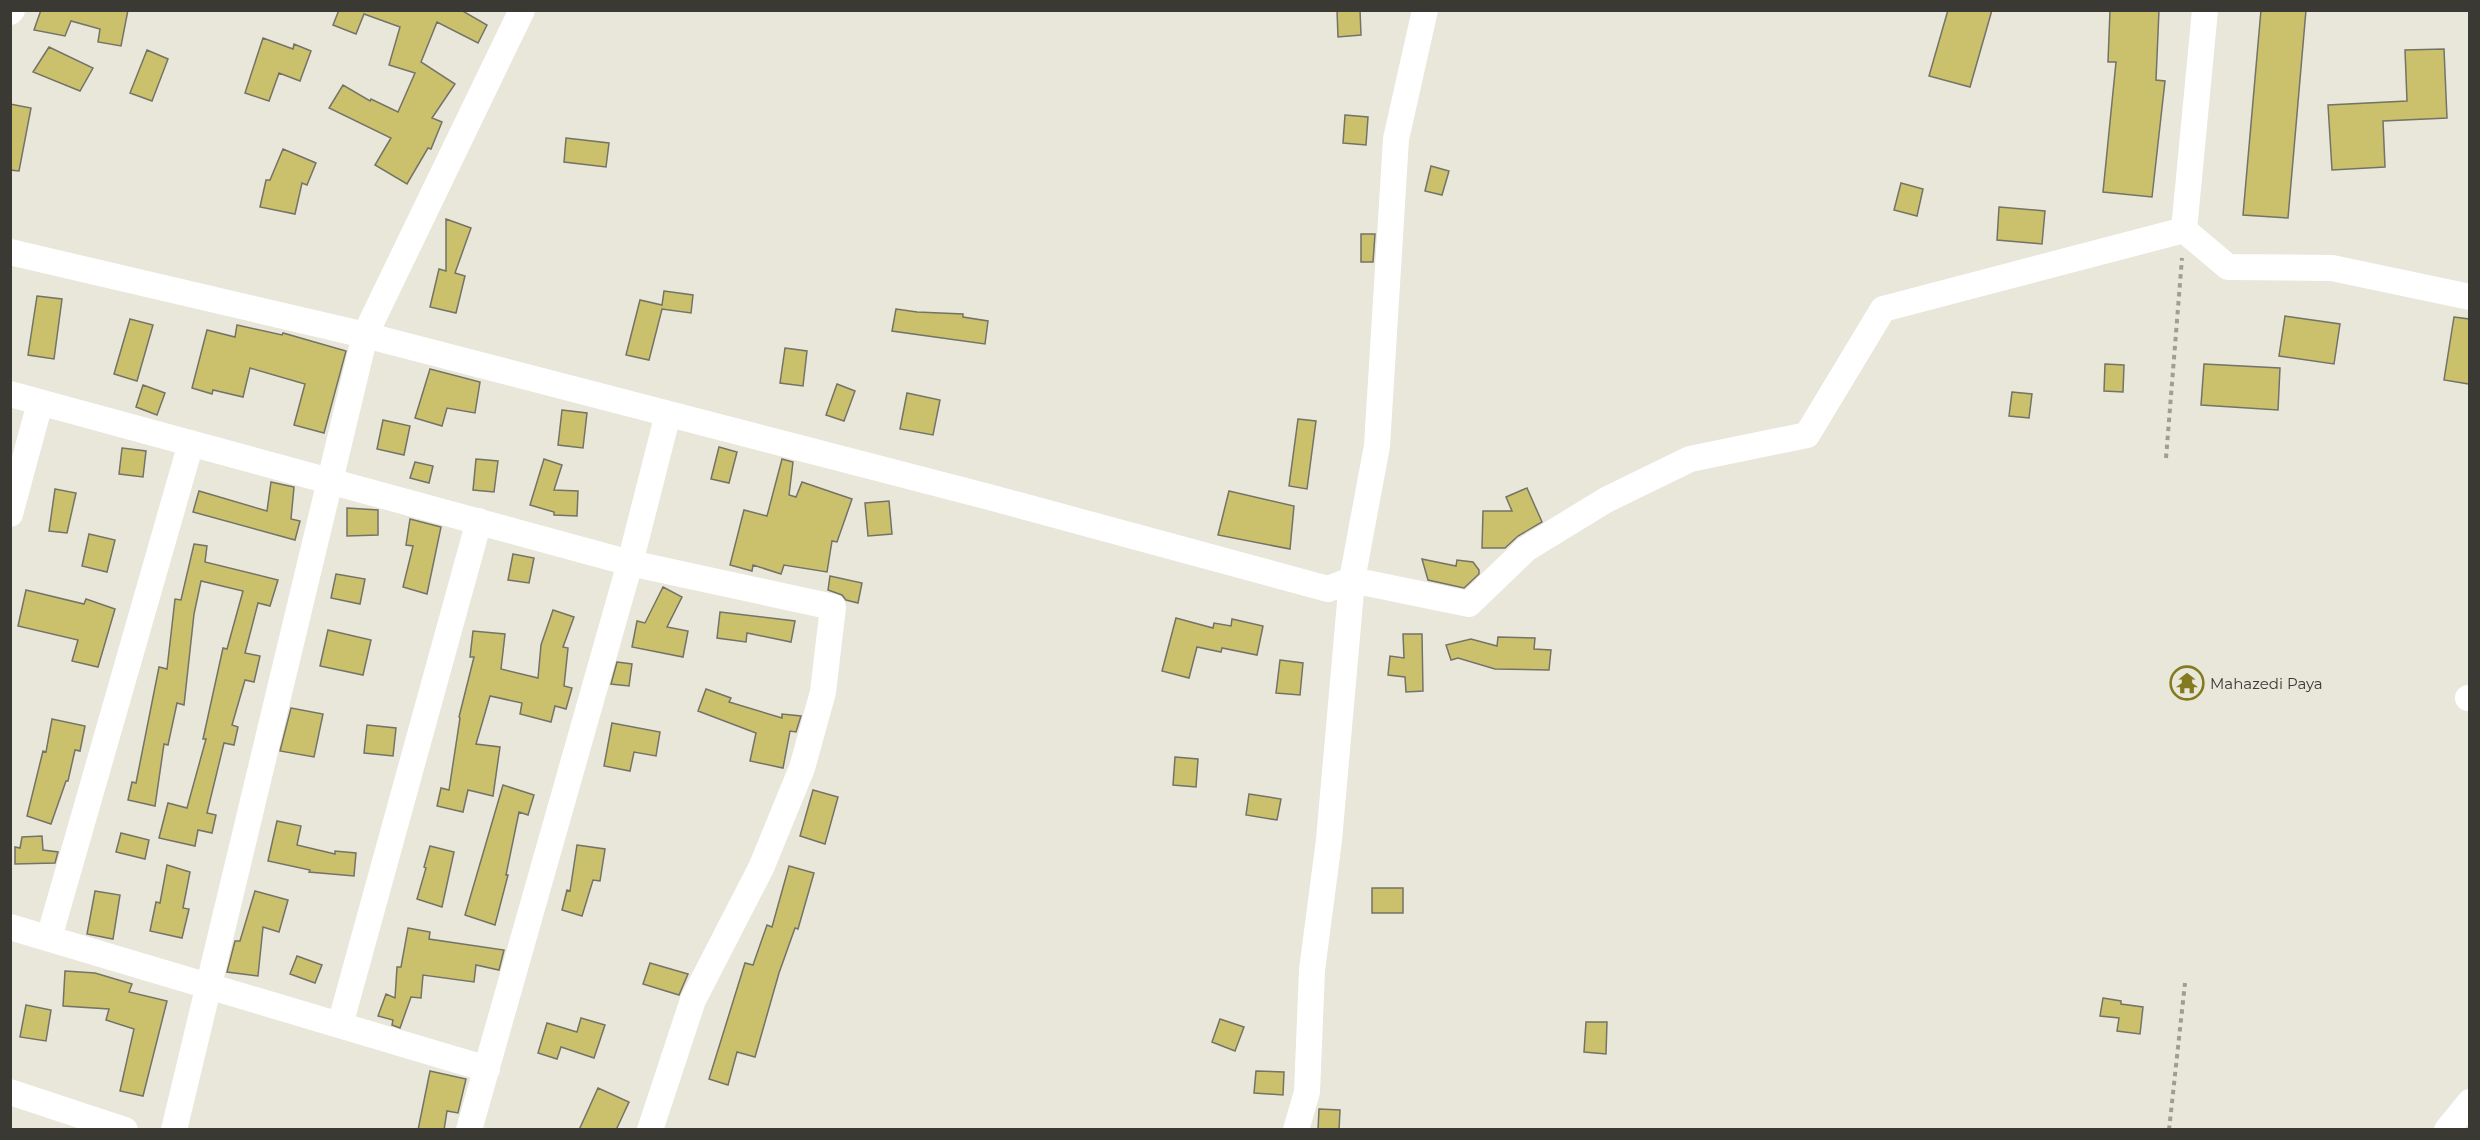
<svg xmlns="http://www.w3.org/2000/svg" width="2480" height="1140" viewBox="0 0 2480 1140" font-family="Montserrat,sans-serif">
	<style>
		.building { fill: #cbc16c; stroke: #747367; stroke-width: 1.5 }
		.lines { fill: none; stroke-linecap: round; stroke-linejoin: round }
		.path { stroke: #9f9e95; stroke-width: 4; stroke-dasharray: 4.5 4.5; stroke-linecap: butt }
		.minor { stroke: #fff; stroke-width: 26 }
		.labels { text-anchor: middle; dominant-baseline: central; stroke-width: 6; stroke-linejoin: round; paint-order: stroke }
		.poi-label { font-size: 15px; fill: #3a3934; stroke: #e8e7da; text-anchor: start }
	</style>
	<rect width="100%" height="100%" fill="#e8e7da"/>
	<path class="building" d="M 41,10 L 128,10 L 121,46 L 98,42 L 100,29 L 71,21 L 65,36 L 34,30 Z
		M 339,10 L 461,10 L 487,25 L 478,43 L 437,22 L 421,62 L 455,84 L 432,118 L 442,122 L 431,149 L 428,148 L 407,184 L 375,165 L 391,138 L 329,108 L 343,85 L 370,101 L 371,99 L 398,112 L 415,73 L 389,65 L 400,27 L 364,14 L 356,34 L 333,25 Z
		M 1337,10 L 1360,10 L 1361,35 L 1338,37 Z
		M 1948,10 L 1992,10 L 1970,87 L 1929,76 Z
		M 2110,10 L 2159,10 L 2156,80 L 2165,81 L 2152,197 L 2103,192 L 2116,62 L 2108,62 Z
		M 2261,10 L 2306,10 L 2288,218 L 2243,215 Z
		M 263,38 L 293,49 L 294,44 L 311,51 L 300,81 L 279,73 L 269,101 L 245,93 Z
		M 49,47 L 93,68 L 80,91 L 33,72 Z
		M 2444,49 L 2447,118 L 2383,121 L 2385,167 L 2332,170 L 2328,105 L 2407,101 L 2405,50 Z
		M 147,50 L 168,59 L 152,101 L 130,93 Z
		M 10,104 L 31,108 L 19,171 L 10,170 Z
		M 1345,115 L 1368,117 L 1366,145 L 1343,143 Z
		M 566,138 L 609,143 L 606,167 L 564,162 Z
		M 283,149 L 316,163 L 307,185 L 302,183 L 295,214 L 260,207 L 266,180 L 270,180 Z
		M 1431,166 L 1449,171 L 1442,195 L 1425,191 Z
		M 1901,183 L 1923,189 L 1917,216 L 1894,210 Z
		M 1999,207 L 2045,211 L 2042,244 L 1997,240 Z
		M 446,219 L 471,228 L 455,273 L 465,276 L 456,313 L 430,307 L 439,269 L 446,271 Z
		M 1361,234 L 1375,234 L 1373,262 L 1361,262 Z
		M 664,291 L 693,295 L 691,313 L 662,309 L 649,360 L 626,355 L 640,300 L 662,305 Z
		M 37,296 L 62,299 L 54,359 L 28,355 Z
		M 896,309 L 917,312 L 963,314 L 963,317 L 988,321 L 985,344 L 892,331 Z
		M 2285,316 L 2340,324 L 2334,364 L 2279,356 Z
		M 2454,317 L 2469,319 L 2469,384 L 2444,380 Z
		M 130,319 L 153,325 L 137,381 L 114,374 Z
		M 237,325 L 282,335 L 283,333 L 346,351 L 324,433 L 294,425 L 305,384 L 250,368 L 243,397 L 213,390 L 212,394 L 192,388 L 207,330 L 235,337 Z
		M 785,348 L 807,351 L 803,386 L 780,383 Z
		M 2105,364 L 2124,365 L 2123,392 L 2104,391 Z
		M 2204,364 L 2280,368 L 2278,410 L 2201,405 Z
		M 430,369 L 480,382 L 475,413 L 447,408 L 442,426 L 415,418 Z
		M 837,384 L 855,391 L 844,421 L 826,415 Z
		M 143,385 L 165,393 L 157,415 L 136,407 Z
		M 2012,392 L 2032,394 L 2029,418 L 2009,416 Z
		M 907,393 L 940,400 L 933,435 L 900,429 Z
		M 562,410 L 587,413 L 583,448 L 558,445 Z
		M 1298,419 L 1316,421 L 1307,489 L 1289,486 Z
		M 383,420 L 410,426 L 404,455 L 377,449 Z
		M 719,447 L 737,452 L 729,483 L 711,479 Z
		M 122,448 L 146,451 L 143,477 L 119,474 Z
		M 476,459 L 498,461 L 494,492 L 473,490 Z
		M 544,459 L 562,465 L 554,490 L 578,491 L 577,516 L 554,515 L 554,512 L 530,505 Z
		M 782,459 L 793,462 L 789,495 L 796,497 L 802,482 L 852,499 L 837,542 L 832,541 L 827,572 L 784,565 L 781,574 L 753,565 L 752,571 L 730,565 L 744,510 L 767,516 Z
		M 415,462 L 433,466 L 429,483 L 410,478 Z
		M 271,482 L 294,487 L 291,519 L 300,521 L 295,540 L 193,512 L 199,491 L 267,511 Z
		M 1527,488 L 1542,522 L 1518,536 L 1505,548 L 1482,548 L 1483,511 L 1512,511 L 1506,497 Z
		M 55,489 L 76,493 L 67,533 L 49,531 Z
		M 1229,491 L 1294,506 L 1290,549 L 1218,535 Z
		M 889,501 L 892,534 L 868,536 L 865,503 Z
		M 347,508 L 378,510 L 378,535 L 347,536 Z
		M 410,519 L 441,527 L 427,594 L 403,587 L 413,546 L 406,545 Z
		M 89,534 L 115,540 L 107,572 L 82,566 Z
		M 194,544 L 207,546 L 205,562 L 278,580 L 270,606 L 258,603 L 245,653 L 260,656 L 254,682 L 245,680 L 232,725 L 238,727 L 234,745 L 224,743 L 207,813 L 216,815 L 212,833 L 198,830 L 195,846 L 159,838 L 168,803 L 187,808 L 206,739 L 203,739 L 223,648 L 227,649 L 243,591 L 201,581 L 194,614 L 184,705 L 177,703 L 168,745 L 164,744 L 155,806 L 128,800 L 132,782 L 136,783 L 159,667 L 167,669 L 175,599 L 181,600 Z
		M 513,554 L 534,558 L 529,583 L 508,580 Z
		M 1422,559 L 1456,566 L 1457,560 L 1473,562 L 1479,570 L 1479,574 L 1464,588 L 1428,580 Z
		M 336,574 L 365,579 L 360,604 L 331,598 Z
		M 830,576 L 862,583 L 858,603 L 846,600 L 842,595 L 828,590 Z
		M 663,587 L 682,597 L 667,627 L 688,631 L 683,657 L 632,647 L 637,621 L 645,623 Z
		M 26,590 L 84,604 L 86,599 L 115,609 L 98,667 L 72,661 L 78,640 L 18,626 Z
		M 553,610 L 574,617 L 563,647 L 568,648 L 564,686 L 572,688 L 566,709 L 555,706 L 551,722 L 520,714 L 522,703 L 490,696 L 476,744 L 500,747 L 493,796 L 468,790 L 463,812 L 437,806 L 441,788 L 449,790 L 460,718 L 459,717 L 474,657 L 470,657 L 473,631 L 505,634 L 501,669 L 538,678 L 541,645 Z
		M 720,612 L 795,621 L 791,642 L 747,633 L 746,642 L 717,638 Z
		M 1176,618 L 1213,628 L 1214,623 L 1231,626 L 1232,619 L 1263,626 L 1257,655 L 1222,648 L 1221,652 L 1197,647 L 1189,678 L 1162,671 Z
		M 328,630 L 371,640 L 363,675 L 320,666 Z
		M 1403,634 L 1422,634 L 1423,691 L 1406,692 L 1405,677 L 1388,675 L 1390,656 L 1404,658 Z
		M 1498,637 L 1535,638 L 1534,649 L 1551,650 L 1549,670 L 1495,669 L 1458,658 L 1451,660 L 1446,645 L 1471,639 L 1497,646 Z
		M 1280,660 L 1303,663 L 1300,695 L 1276,693 Z
		M 617,662 L 632,664 L 629,686 L 611,684 Z
		M 706,689 L 731,698 L 729,702 L 782,718 L 782,714 L 801,716 L 796,732 L 790,731 L 783,768 L 750,761 L 756,733 L 698,711 Z
		M 291,708 L 323,714 L 314,757 L 280,751 Z
		M 52,719 L 85,726 L 80,751 L 75,750 L 68,781 L 66,781 L 51,824 L 27,816 L 43,751 L 46,752 Z
		M 612,723 L 660,732 L 656,756 L 634,752 L 630,771 L 604,766 Z
		M 367,725 L 396,728 L 393,756 L 364,753 Z
		M 1175,757 L 1198,759 L 1196,787 L 1173,785 Z
		M 503,785 L 534,795 L 528,815 L 519,812 L 506,875 L 508,875 L 495,925 L 465,915 Z
		M 813,790 L 838,797 L 825,844 L 800,836 Z
		M 1249,794 L 1281,799 L 1277,820 L 1246,815 Z
		M 277,821 L 301,826 L 297,845 L 335,854 L 335,851 L 356,853 L 354,876 L 309,872 L 310,870 L 268,861 Z
		M 121,833 L 149,840 L 145,859 L 116,852 Z
		M 42,836 L 43,850 L 58,852 L 55,863 L 15,864 L 15,847 L 20,848 L 22,837 Z
		M 577,845 L 605,849 L 600,881 L 593,880 L 582,916 L 562,910 L 567,890 L 570,891 Z
		M 430,846 L 454,852 L 442,907 L 417,899 L 426,868 L 424,867 Z
		M 167,865 L 190,872 L 183,908 L 189,909 L 182,938 L 150,931 L 156,902 L 160,903 Z
		M 789,866 L 814,873 L 798,929 L 795,928 L 779,973 L 755,1057 L 737,1052 L 728,1085 L 709,1079 L 745,963 L 753,965 L 767,925 L 772,927 Z
		M 1372,888 L 1403,888 L 1403,913 L 1372,913 Z
		M 95,891 L 120,895 L 113,939 L 87,934 Z
		M 255,891 L 288,900 L 279,932 L 263,927 L 258,976 L 227,972 L 235,941 L 240,941 Z
		M 408,928 L 430,932 L 429,939 L 504,950 L 499,970 L 476,965 L 474,982 L 423,975 L 421,998 L 411,997 L 400,1028 L 392,1025 L 393,1020 L 378,1016 L 386,994 L 395,998 L 397,967 L 401,967 Z
		M 297,956 L 322,965 L 315,983 L 290,974 Z
		M 650,963 L 688,974 L 679,995 L 643,984 Z
		M 65,971 L 95,973 L 132,984 L 129,992 L 167,1001 L 143,1096 L 120,1091 L 134,1029 L 106,1020 L 109,1009 L 63,1006 Z
		M 2103,998 L 2121,1001 L 2121,1004 L 2143,1007 L 2140,1034 L 2117,1031 L 2119,1018 L 2100,1016 Z
		M 26,1005 L 51,1010 L 46,1041 L 20,1037 Z
		M 581,1018 L 605,1025 L 594,1058 L 561,1047 L 557,1059 L 538,1053 L 547,1023 L 577,1032 Z
		M 1220,1019 L 1244,1027 L 1235,1051 L 1212,1042 Z
		M 1586,1022 L 1607,1022 L 1606,1054 L 1584,1052 Z
		M 430,1071 L 466,1079 L 458,1113 L 447,1111 L 444,1130 L 418,1130 Z
		M 1256,1071 L 1284,1072 L 1283,1095 L 1254,1093 Z
		M 598,1088 L 629,1102 L 616,1130 L 579,1130 Z
		M 1319,1109 L 1340,1110 L 1339,1130 L 1318,1130 Z"/>
	<g class="lines">
		<path class="path" d="M 2166,458 L 2182,258
			M 2169,1130 L 2185,983"/>
		<path class="minor" d="M 10,12 L 12,10
			M 2184,230 L 2228,267 L 2332,268 L 2470,297
			M 2184,230 L 2205,10
			M 10,252 L 365,335 L 989,497 L 1328,589 L 1352,580 L 1469,604 L 1526,549 L 1606,500 L 1690,459 L 1807,435 L 1883,309 L 2184,230
			M 10,394 L 630,563 L 833,607 L 823,692 L 802,768 L 761,868 L 693,1000 L 650,1130
			M 10,514 L 40,403
			M 2468,698 L 2470,698
			M 10,927 L 487,1069
			M 49,938 L 191,443
			M 340,1025 L 479,521
			M 10,1092 L 125,1130
			M 174,1130 L 365,335 L 522,10
			M 469,1130 L 630,563 L 668,414
			M 1296,1130 L 1307,1092 L 1312,970 L 1329,840 L 1352,580 L 1377,446 L 1396,139 L 1425,10
			M 2447,1130 L 2470,1102"/>
	</g>
	<defs>
		<g id="temple-ring" transform="scale(1.725)"><circle r="9.5" fill="#e8e7da" stroke="#847a1f" stroke-width="1.5"/><path d="M0-6L5-2H3V0L6.5 2.5H4V6H1.5V3h-3V6H-4V2.5H-6.5L-3 0V-2H-5Z" fill="#847a1f"/></g>
	</defs>
	<g fill-rule="evenodd">
		<use href="#temple-ring" x="2187" y="683"/>
	</g>
	<g class="labels">
		<g class="poi-label">
			<text x="2210" y="683">Mahazedi Paya</text>
		</g>
	</g>
	<rect width="2480" height="1140" fill="none" stroke="#3a3934" stroke-width="24"/>
</svg>
